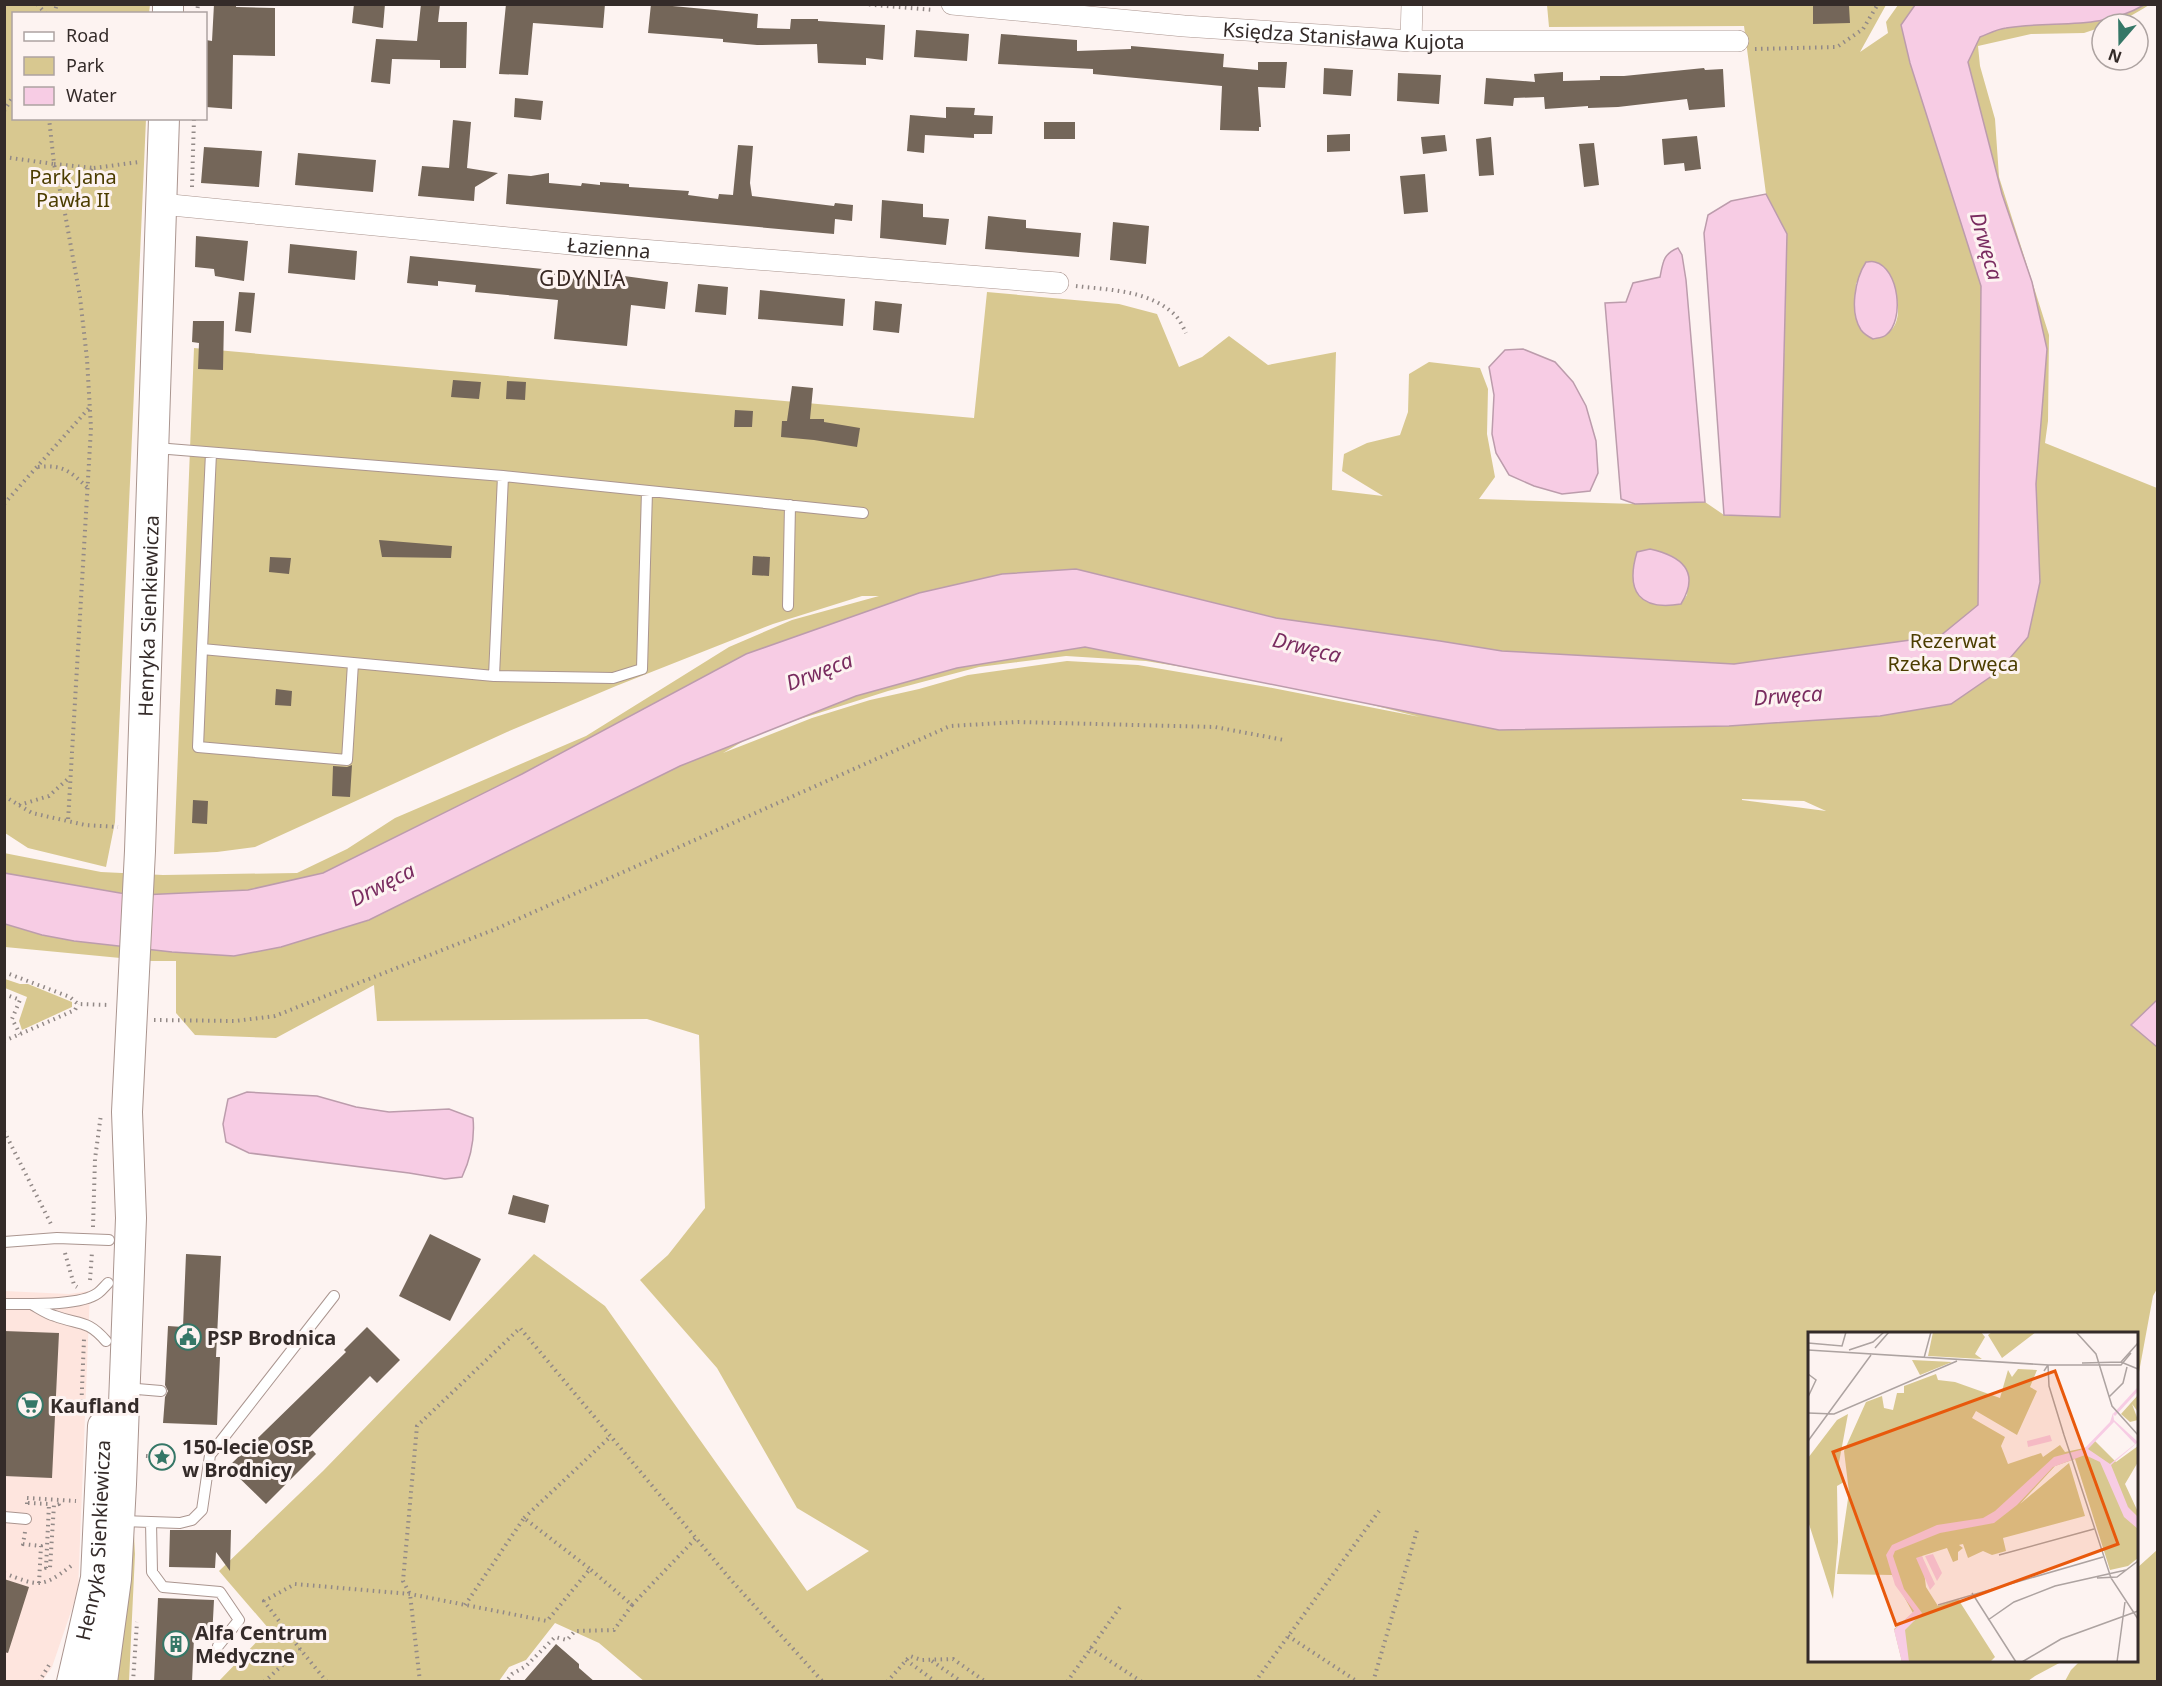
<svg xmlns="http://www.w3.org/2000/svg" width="2162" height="1686" viewBox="0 0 2162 1686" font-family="'Noto Sans',sans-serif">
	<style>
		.built { fill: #fee5de }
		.green { fill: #d8c890; fill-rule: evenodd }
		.water { fill: #f7cce4; stroke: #bc9cac; stroke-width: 1.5 }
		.building { fill: #746659 }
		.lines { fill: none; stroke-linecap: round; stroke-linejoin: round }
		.service-casing { stroke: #aa958f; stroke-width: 12 }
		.minor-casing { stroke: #aa958f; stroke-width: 22 }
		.secondary-casing { stroke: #aa958f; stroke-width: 32 }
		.path { stroke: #928987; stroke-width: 4; stroke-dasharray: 1.5 4.5; stroke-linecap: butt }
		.service { stroke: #fff; stroke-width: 10 }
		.minor { stroke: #fff; stroke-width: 21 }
		.secondary { stroke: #fff; stroke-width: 30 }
		.labels { text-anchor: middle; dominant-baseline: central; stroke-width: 6; stroke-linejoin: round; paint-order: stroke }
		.street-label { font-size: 20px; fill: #342b29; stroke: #fdf3f1 }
		.park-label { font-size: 20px; fill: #4c3d00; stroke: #fdf3f1 }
		.poi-label { font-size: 20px; font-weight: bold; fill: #342b29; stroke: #fdf3f1; text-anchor: start }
		.water-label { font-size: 21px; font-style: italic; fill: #792b5f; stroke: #fdf3f1 }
		.neighbourhood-label { font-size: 21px; letter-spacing: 1.5px; fill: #382823; stroke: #fdf3f1 }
		.inset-river { fill: none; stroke: #f7cce4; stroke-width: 3 }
		.inset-road { fill: none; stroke: #ada3a1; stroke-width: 1.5 }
		.view { fill: #e8590c; fill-opacity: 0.15; stroke: #e8590c; stroke-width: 3 }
		.inset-edge { fill: none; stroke: #342b29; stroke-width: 3 }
	</style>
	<rect width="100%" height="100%" fill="#fdf3f1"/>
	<path class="built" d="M 4,1291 L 69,1294 L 90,1291 L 78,1591 L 52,1667 L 42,1681 L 5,1681 Z"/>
	<path class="green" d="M 4,5 L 150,5 L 149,13 L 14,14 L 14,118 L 146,119 L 115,822 L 106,867 L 28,848 L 5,833 Z
		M 1547,5 L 1886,5 L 1860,52 L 1888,33 L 1886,22 L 1898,5 L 2149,5 C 2134,14 2120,24 2102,24 L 2102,27 L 2084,33 L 2031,34 L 1978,46 L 1980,66 L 1995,119 L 1999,177 L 2049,335 L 2048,421 L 2045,443 L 2157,488 L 2158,1000 L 2132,1025 L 2157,1047 L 2158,1287 L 2153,1296 L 2137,1383 L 2136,1334 L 1810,1334 L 1810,1660 L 2063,1661 L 2035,1676 L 2028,1681 L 645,1682 L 599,1643 L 555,1623 L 526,1660 L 509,1667 L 499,1681 L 219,1681 L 269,1629 L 219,1571 L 323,1471 L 534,1254 L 605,1306 L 807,1591 L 869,1551 L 797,1508 L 717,1368 L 640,1280 L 668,1255 L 705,1208 L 699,1035 L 647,1019 L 377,1021 L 374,985 L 276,1038 L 195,1035 L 176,1013 L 176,961 L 152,961 L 5,947 L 4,853 L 101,872 L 163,875 L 297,873 L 347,849 L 395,818 L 586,736 L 729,647 L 792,620 L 879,596 L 862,596 L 773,624 L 616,686 L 507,732 L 255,847 L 217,852 L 174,854 L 194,348 L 974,418 L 987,292 L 1119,304 L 1157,314 L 1179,367 L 1202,357 L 1229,336 L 1268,365 L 1336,352 L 1332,490 L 1383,496 L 1342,471 L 1344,454 L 1367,443 L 1400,435 L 1408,412 L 1409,374 L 1429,362 L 1480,368 L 1488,389 L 1487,434 L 1495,477 L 1479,499 L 1635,504 L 1705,502 L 1724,515 L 1780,517 L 1787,234 L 1766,194 L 1744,26 L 1549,27 ZM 1884,268 C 1899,291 1910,333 1873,339 C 1852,324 1855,306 1856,283 ZM 1688,583 L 1687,595 L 1681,604 L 1662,606 ZM 1066,656 L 1146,661 L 1297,686 L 1420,717 L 1267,687 L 1138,665 L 1067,661 L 968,675 L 919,689 L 870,700 L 812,718 L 723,753 L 759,732 L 888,691 L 979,667 ZM 1742,799 L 1804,801 L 1826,811 L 1742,800 Z
		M 5,979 L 20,984 L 28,984 L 72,1002 L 72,1007 L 22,1030 L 19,1021 L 27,997 L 5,988 Z
		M 134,1535 L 135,1554 L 129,1681 L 110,1682 L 127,1541 Z
		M 2157,1550 L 2157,1681 L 2065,1681 L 2071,1670 L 2080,1661 L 2136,1660 L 2137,1568 Z"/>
	<path class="water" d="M 1915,5 L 2144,5 C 2099,31 2055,20 2006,28 C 1997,29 1988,34 1980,37 L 1968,62 L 2002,194 L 2032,282 L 2047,349 L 2036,484 L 2040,582 L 2028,637 L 1999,671 L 1951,704 L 1880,716 L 1729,726 L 1499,730 L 1085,647 L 957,668 L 856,696 L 680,766 L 369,920 L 281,947 L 234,956 L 172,952 L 74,941 L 42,935 L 5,924 L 4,873 L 120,893 L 141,895 L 248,890 L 323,873 L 522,774 L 746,654 L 919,593 L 1002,574 L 1076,569 L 1276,618 L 1440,641 L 1502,651 L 1734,664 L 1940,636 L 1978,605 L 1981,286 L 1910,63 L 1901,25 Z
		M 1766,194 L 1787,234 L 1780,517 L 1724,515 L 1704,233 L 1708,215 L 1731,201 Z
		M 1678,248 L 1682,255 L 1686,280 L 1705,502 L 1635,504 L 1621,499 L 1605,303 L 1626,302 L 1633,283 L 1660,277 C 1663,262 1663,254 1678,248 Z
		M 1866,262 C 1869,262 1872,261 1875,262 C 1899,268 1905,321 1886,335 C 1883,338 1877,338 1873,339 C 1869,337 1864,334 1861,330 C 1849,312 1855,279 1866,262 Z
		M 1523,349 L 1555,362 L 1573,382 L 1586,406 L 1596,441 L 1598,473 L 1590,491 L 1562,494 L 1534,486 L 1509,475 L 1496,453 L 1492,434 L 1494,395 L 1489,367 L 1505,350 Z
		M 1650,549 C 1681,556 1701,571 1681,604 C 1640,611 1625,592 1637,552 Z
		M 2157,1000 L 2157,1047 L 2131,1025 Z
		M 247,1092 L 317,1096 L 356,1107 L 389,1112 L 449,1109 L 473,1118 C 475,1139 471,1158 462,1177 L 445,1179 L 409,1173 L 249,1153 L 226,1142 L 223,1124 L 228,1099 Z"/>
	<path class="building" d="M 214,4 L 236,4 L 236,7 L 275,8 L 275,56 L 233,55 L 232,109 L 206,107 L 206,40 L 212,41 Z
		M 354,4 L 385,4 L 383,28 L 352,23 Z
		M 421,4 L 440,4 L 438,22 L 467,22 L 466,68 L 440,68 L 440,60 L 392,59 L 390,84 L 371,82 L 376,39 L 417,41 Z
		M 506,4 L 605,4 L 603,28 L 533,23 L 528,75 L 499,74 Z
		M 651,4 L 758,14 L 757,28 L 790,29 L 791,19 L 818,19 L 818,21 L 885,25 L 883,60 L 866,58 L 866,65 L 818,63 L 817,44 L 757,45 L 723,42 L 723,39 L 648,33 Z
		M 1813,4 L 1849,6 L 1850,23 L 1813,24 Z
		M 916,30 L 969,34 L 967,61 L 914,57 Z
		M 1001,34 L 1077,40 L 1077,51 L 1131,49 L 1131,46 L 1224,54 L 1223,67 L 1258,70 L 1258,62 L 1287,62 L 1285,88 L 1258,87 L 1261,127 L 1259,127 L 1259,131 L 1220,130 L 1222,86 L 1093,74 L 1093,69 L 998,64 Z
		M 1324,68 L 1353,70 L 1351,96 L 1323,94 Z
		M 1704,68 L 1705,70 L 1723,69 L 1725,107 L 1689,110 L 1687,99 L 1618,107 L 1588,108 L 1588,106 L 1545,109 L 1544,97 L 1514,98 L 1513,106 L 1484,104 L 1486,78 L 1535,82 L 1534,74 L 1563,72 L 1563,81 L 1600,80 L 1600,76 L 1624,76 Z
		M 1398,73 L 1441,75 L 1439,104 L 1397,101 Z
		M 515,98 L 543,101 L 541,120 L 514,117 Z
		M 946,107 L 975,108 L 974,115 L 993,116 L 992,134 L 974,134 L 974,138 L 925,135 L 924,153 L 907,151 L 910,115 L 946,118 Z
		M 453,120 L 471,122 L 467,168 L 498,173 L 475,187 L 474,201 L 418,196 L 422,166 L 449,168 Z
		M 1044,122 L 1075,122 L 1075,139 L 1044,139 Z
		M 1350,134 L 1350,151 L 1327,152 L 1327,135 Z
		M 1445,135 L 1447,151 L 1423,154 L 1421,137 Z
		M 1697,136 L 1701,169 L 1685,171 L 1684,163 L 1664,165 L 1662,139 Z
		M 1491,137 L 1494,175 L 1479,176 L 1476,139 Z
		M 1594,143 L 1599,185 L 1584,187 L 1579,144 Z
		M 738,145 L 753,146 L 750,183 L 752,196 L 834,206 L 835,203 L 853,205 L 852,221 L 835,219 L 834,234 L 506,204 L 508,174 L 531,176 L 549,173 L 549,183 L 581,186 L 582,183 L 600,185 L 600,182 L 629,184 L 629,187 L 689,191 L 688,195 L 718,199 L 719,194 L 733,195 Z
		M 204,147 L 262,151 L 259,187 L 201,183 Z
		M 298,153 L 376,160 L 373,192 L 295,185 Z
		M 1425,174 L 1428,212 L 1404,214 L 1400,176 Z
		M 882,200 L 923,204 L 923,217 L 949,219 L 946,245 L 880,238 Z
		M 988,216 L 1026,220 L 1026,228 L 1081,233 L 1079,257 L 985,249 Z
		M 1113,222 L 1149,226 L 1146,264 L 1110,260 Z
		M 196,236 L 248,241 L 244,281 L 215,276 L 214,269 L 195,267 Z
		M 290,244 L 357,251 L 355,280 L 288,273 Z
		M 410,256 L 573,272 L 573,271 L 617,275 L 668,282 L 665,309 L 631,305 L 627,346 L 554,339 L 558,300 L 475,292 L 476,285 L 438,281 L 438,286 L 407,283 Z
		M 698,284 L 728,287 L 726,315 L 695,312 Z
		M 760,290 L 845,299 L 843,326 L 758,319 Z
		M 239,292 L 255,293 L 251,333 L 235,331 Z
		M 875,301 L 902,304 L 899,333 L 873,330 Z
		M 193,321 L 224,321 L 223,370 L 198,369 L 199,343 L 192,342 Z
		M 453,380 L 481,382 L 479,399 L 451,397 Z
		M 507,381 L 526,382 L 525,400 L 506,399 Z
		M 792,386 L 813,388 L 810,419 L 824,419 L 824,422 L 860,428 L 857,447 L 814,440 L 781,437 L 782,421 L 787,421 Z
		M 735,410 L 753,411 L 752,427 L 734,427 Z
		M 379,540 L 452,546 L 451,558 L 382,557 Z
		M 753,556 L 770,557 L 769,576 L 752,575 Z
		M 270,557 L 291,558 L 289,574 L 269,572 Z
		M 276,689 L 292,691 L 291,706 L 275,705 Z
		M 352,765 L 350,797 L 332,796 L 333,766 L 347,767 Z
		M 193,800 L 208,801 L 207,824 L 192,823 Z
		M 513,1195 L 549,1205 L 545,1223 L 508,1214 Z
		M 430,1234 L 481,1259 L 450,1321 L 399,1296 Z
		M 186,1254 L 221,1256 L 216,1357 L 220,1357 L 217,1425 L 163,1423 L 165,1397 L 168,1391 L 165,1385 L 168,1326 L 183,1327 Z
		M 367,1327 L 400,1360 L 377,1383 L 370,1376 L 305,1442 L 316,1454 L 266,1504 L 228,1467 L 346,1352 L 344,1350 Z
		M 4,1331 L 59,1333 L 52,1478 L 4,1476 Z
		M 170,1530 L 231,1530 L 230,1571 L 216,1552 L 215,1568 L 169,1567 Z
		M 4,1579 L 29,1587 L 8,1653 L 4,1652 Z
		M 158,1598 L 214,1600 L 212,1638 L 194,1637 L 192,1682 L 154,1682 Z
		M 556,1644 L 579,1664 L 579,1668 L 595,1682 L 523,1682 Z"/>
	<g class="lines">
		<g class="service-casing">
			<path id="service" d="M 156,448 L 503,476 L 863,513
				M 211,453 L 202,649 L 494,676 L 613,678 L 642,669 L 647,491
				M 788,606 L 790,505
				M 202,649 L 198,747 L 347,760 L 353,663
				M 494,676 L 503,476
				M 4,1242 L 57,1238 L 109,1240
				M 4,1304 C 27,1304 81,1306 98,1293 C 102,1290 105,1286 108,1283
				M 33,1305 C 40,1309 47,1314 55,1316 C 79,1325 87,1319 106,1341
				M 125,1388 L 161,1391
				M 4,1517 L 26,1519
				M 122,1521 L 180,1523 L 192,1520 L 202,1510 L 210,1455 L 334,1296
				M 151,1522 L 152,1572 L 163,1587 L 220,1592 L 239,1620 L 218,1646"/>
		</g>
		<g class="minor-casing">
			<g id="minor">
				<path id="s1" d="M 952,4 L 1184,26 L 1411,41 L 1738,41"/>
				<path d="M 1411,41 L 1412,4"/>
				<path id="s2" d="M 161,204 L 591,246 L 1058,283"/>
			</g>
		</g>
		<g class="secondary-casing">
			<g id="secondary">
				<path d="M 168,14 L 168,4"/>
				<path id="s3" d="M 72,1682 L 96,1578 L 103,1426"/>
				<path id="s4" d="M 102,1682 L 116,1579 L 121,1484 L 131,1218 L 127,1112 L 140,851 L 164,118"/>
			</g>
		</g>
		<path class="path" d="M 37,4 L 46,14
			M 863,4 L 934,10
			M 54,14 L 57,4
			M 197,14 L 198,4
			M 1755,49 L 1837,47 L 1863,29 L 1878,4
			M 4,111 L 14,95
			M 4,157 L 54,164 L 49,118
			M 54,164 L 94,168 L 64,208 Z
			M 94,168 L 139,162
			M 192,187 L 194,118
			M 64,208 L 80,297 L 87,359 L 91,428 L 68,821
			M 1076,286 C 1109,290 1148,290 1174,314 C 1179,318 1183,327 1186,333
			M 38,467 C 63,464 71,472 88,488
			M 4,504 L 89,408
			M 4,796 L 32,813 L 85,825 L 118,827
			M 19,805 L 49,796 L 70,777
			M 4,972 L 70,997 L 78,1004 L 110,1005
			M 4,994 L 20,1000 L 12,1019 L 20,1034
			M 154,1020 L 235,1021 L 275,1016 L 498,928 L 950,726 L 1018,722 L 1215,727 L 1284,740
			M 4,1041 L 75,1010 L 78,1004
			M 4,1131 L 51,1224
			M 93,1227 L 95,1159 L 101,1114
			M 65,1253 L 74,1285 L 77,1287
			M 90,1280 L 92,1252
			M 81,1413 L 84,1339
			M 146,1456 L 160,1457
			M 28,1503 L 49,1504 L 46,1568 L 50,1568 L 54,1505 L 59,1504 L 59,1500
			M 27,1504 L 27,1498 L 76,1501
			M 524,1518 L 611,1436
			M 25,1532 L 23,1544 L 41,1546 L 39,1583
			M 4,1573 C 38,1586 41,1589 71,1566
			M 465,1605 L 524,1518 L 590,1569
			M 632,1605 L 696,1538
			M 1288,1636 L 1358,1682
			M 1090,1648 L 1142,1682
			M 906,1660 L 936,1682
			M 932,1661 L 962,1682
			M 39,1682 L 49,1665
			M 133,1682 L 137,1622
			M 264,1682 L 300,1649
			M 327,1682 L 300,1649 L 264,1601 L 295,1584 L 410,1594 L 547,1621 L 590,1569 L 632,1605 L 614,1630 L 575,1631 L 567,1640 L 555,1637 L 526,1666 L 512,1674 L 506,1682
			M 420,1682 L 410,1594 L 403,1581 L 417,1426 L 520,1328 L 731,1580 L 823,1682
			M 887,1682 L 910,1656 L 921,1660 L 953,1659 L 986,1682
			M 1067,1682 L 1120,1607
			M 1255,1682 L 1379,1511
			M 1373,1682 L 1418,1527"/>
		<use href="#service" class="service"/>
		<use href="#minor" class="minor"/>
		<use href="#secondary" class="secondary"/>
	</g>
	<defs>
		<g id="civic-ring" transform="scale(1.35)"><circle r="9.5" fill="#fdf3f1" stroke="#357767" stroke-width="1.5"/><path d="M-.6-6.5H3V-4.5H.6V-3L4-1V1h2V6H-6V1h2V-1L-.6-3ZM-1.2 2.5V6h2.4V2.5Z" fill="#357767"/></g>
		<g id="supermarket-ring" transform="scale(1.35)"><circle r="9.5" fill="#fdf3f1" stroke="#357767" stroke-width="1.5"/><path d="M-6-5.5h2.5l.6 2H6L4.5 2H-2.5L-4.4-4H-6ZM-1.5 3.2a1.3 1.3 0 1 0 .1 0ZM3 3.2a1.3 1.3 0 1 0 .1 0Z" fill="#357767"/></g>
		<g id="sight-ring" transform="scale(1.35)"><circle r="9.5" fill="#fdf3f1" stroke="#357767" stroke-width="1.5"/><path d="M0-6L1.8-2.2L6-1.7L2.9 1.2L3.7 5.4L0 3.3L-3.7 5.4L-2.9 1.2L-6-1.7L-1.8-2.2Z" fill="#357767"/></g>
		<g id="building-ring" transform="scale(1.35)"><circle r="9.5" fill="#fdf3f1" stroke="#357767" stroke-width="1.5"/><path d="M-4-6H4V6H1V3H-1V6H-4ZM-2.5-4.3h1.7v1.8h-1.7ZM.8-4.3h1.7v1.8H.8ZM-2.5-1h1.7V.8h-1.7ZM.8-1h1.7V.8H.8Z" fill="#357767"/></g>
	</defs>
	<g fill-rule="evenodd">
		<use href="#civic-ring" x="188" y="1337"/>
		<use href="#supermarket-ring" x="30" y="1405"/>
		<use href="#sight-ring" x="162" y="1457"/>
		<use href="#building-ring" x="176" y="1644"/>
	</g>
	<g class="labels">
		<g class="street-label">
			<text stroke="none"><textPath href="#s1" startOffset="393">Księdza Stanisława Kujota</textPath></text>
			<text stroke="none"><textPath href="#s2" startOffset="450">Łazienna</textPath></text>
			<text stroke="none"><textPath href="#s4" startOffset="1068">Henryka Sienkiewicza</textPath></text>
			<text stroke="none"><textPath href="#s3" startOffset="144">Henryka Sienkiewicza</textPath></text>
		</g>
		<g class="park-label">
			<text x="73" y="176">Park Jana<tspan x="73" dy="23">Pawła II</tspan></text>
			<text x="1953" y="640">Rezerwat<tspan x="1953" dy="23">Rzeka Drwęca</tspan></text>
		</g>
		<g class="poi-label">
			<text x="207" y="1337">PSP Brodnica</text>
			<text x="50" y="1405">Kaufland</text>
			<text x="182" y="1446">150-lecie OSP<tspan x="182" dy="23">w Brodnicy</tspan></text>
			<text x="195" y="1632">Alfa Centrum<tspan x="195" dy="23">Medyczne</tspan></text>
		</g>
		<g class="water-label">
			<text transform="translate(1987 246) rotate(74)">Drwęca</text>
			<text transform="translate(1307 647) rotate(14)">Drwęca</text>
			<text transform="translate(819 671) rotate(-21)">Drwęca</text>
			<text transform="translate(1788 695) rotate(-4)">Drwęca</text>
			<text transform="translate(382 884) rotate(-27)">Drwęca</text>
		</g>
		<g class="neighbourhood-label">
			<text x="583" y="278">GDYNIA</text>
		</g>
	</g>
	<g transform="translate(1808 1332)">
		<rect width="330" height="330" fill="#fdf3f1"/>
		<path d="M 125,0 L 173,0 L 177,5 L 167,22 L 174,27 L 120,24 ZM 184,0 L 228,0 L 194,26 L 180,3 ZM 104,28 L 144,30 L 112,43 ZM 210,37 L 229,38 L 222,55 L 229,59 L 209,103 L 168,79 L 164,86 L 197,105 L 193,114 L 200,132 L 233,121 L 235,125 L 252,113 L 257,120 L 281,115 L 287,109 L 308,130 L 330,114 L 330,130 L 317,152 L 330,180 L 330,226 L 320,234 L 302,238 L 267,127 L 247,134 L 212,172 L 261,131 L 277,184 L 195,206 L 198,219 L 184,223 L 175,219 L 160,226 L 155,212 L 151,213 L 155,216 L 150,220 L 150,228 L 145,230 L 139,216 L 114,224 L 118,255 L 130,274 L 150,267 L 187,325 L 182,330 L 94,330 L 86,297 L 105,281 L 84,243 L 29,242 L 41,160 L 36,119 L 58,70 L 74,64 L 76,76 L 85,78 L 89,61 L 96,61 L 96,54 L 128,42 L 130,48 L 147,50 L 192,66 L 200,38 L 204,45 ZM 330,63 L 330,80 L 324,72 L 330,88 L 322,90 L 313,82 ZM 40,82 L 30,136 L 36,150 L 29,154 L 30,210 L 25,267 L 0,189 L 0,126 L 29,88 Z" fill="#d8c890"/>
		<path d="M 305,81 L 306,88 L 330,110 L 303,133 L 320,175 L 330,185 L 330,197 L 316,185 L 292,130 L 277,123 L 245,135 L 209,173 L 186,191 L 132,201 L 87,219 L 85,224 L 96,257 L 114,281 L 97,298 L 101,330 L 94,330 L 86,298 L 106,279 L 87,253 L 78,223 L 84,213 L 129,193 L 175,186 L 187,179 L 246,125 L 276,117 L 302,90 ZM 306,90 L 327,112 L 302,132 L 280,117 ZM 242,103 L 244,109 L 220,115 L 219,109 ZM 125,222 L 134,241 L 129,249 L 117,224 ZM 114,224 L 127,252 L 122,258 L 108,226 Z" fill="#f7cce4" fill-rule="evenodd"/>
		<path class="inset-river" d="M 306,83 L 330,57"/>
		<path class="inset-road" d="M 268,0 L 288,22 L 304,74 L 330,103M 0,11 L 34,14 L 38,0M 67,16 L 81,0M 0,18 L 240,33 L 241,54 L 256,103M 41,18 L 65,10 L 76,0M 116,26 L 123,0M 313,30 L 330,11M 274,31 L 313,30 L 330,37M 236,39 L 240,33 L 313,33 L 323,21M 0,42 L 8,48 L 0,65M 301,65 L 315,51 L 319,35M 0,81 L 26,82 L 149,29M 255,100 L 303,246 L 330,287M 0,109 L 63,23M 191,223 L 286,197M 289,246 L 309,245 L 330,229M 164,261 L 208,330M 130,273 L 295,225M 180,288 L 206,270 L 247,254 L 318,238M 214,330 L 253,307 L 330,279M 309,330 L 317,270"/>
		<path class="view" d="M 247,39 L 310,212 L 88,293 L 25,120 Z"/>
		<rect width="330" height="330" class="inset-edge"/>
	</g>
	<rect width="2162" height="1686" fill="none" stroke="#342b29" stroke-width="12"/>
	<rect x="12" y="12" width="195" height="108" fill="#fdf3f1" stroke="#ada3a1" stroke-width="1.5"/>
	<rect x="24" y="32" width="30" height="9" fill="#ffffff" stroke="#ada3a1" stroke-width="1.5"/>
	<text x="66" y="42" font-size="18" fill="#342b29">Road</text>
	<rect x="24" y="57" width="30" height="18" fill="#d8c890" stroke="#ada3a1" stroke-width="1.5"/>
	<text x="66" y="72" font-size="18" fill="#342b29">Park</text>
	<rect x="24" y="87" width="30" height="18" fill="#f7cce4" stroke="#ada3a1" stroke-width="1.5"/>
	<text x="66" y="102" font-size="18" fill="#342b29">Water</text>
	<g transform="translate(2120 42) rotate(200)"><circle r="28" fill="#fdf3f1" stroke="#ada3a1" stroke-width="1.5"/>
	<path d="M0-4.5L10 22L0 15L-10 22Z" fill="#357767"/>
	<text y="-9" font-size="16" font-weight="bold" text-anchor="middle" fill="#342b29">N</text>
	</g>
</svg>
